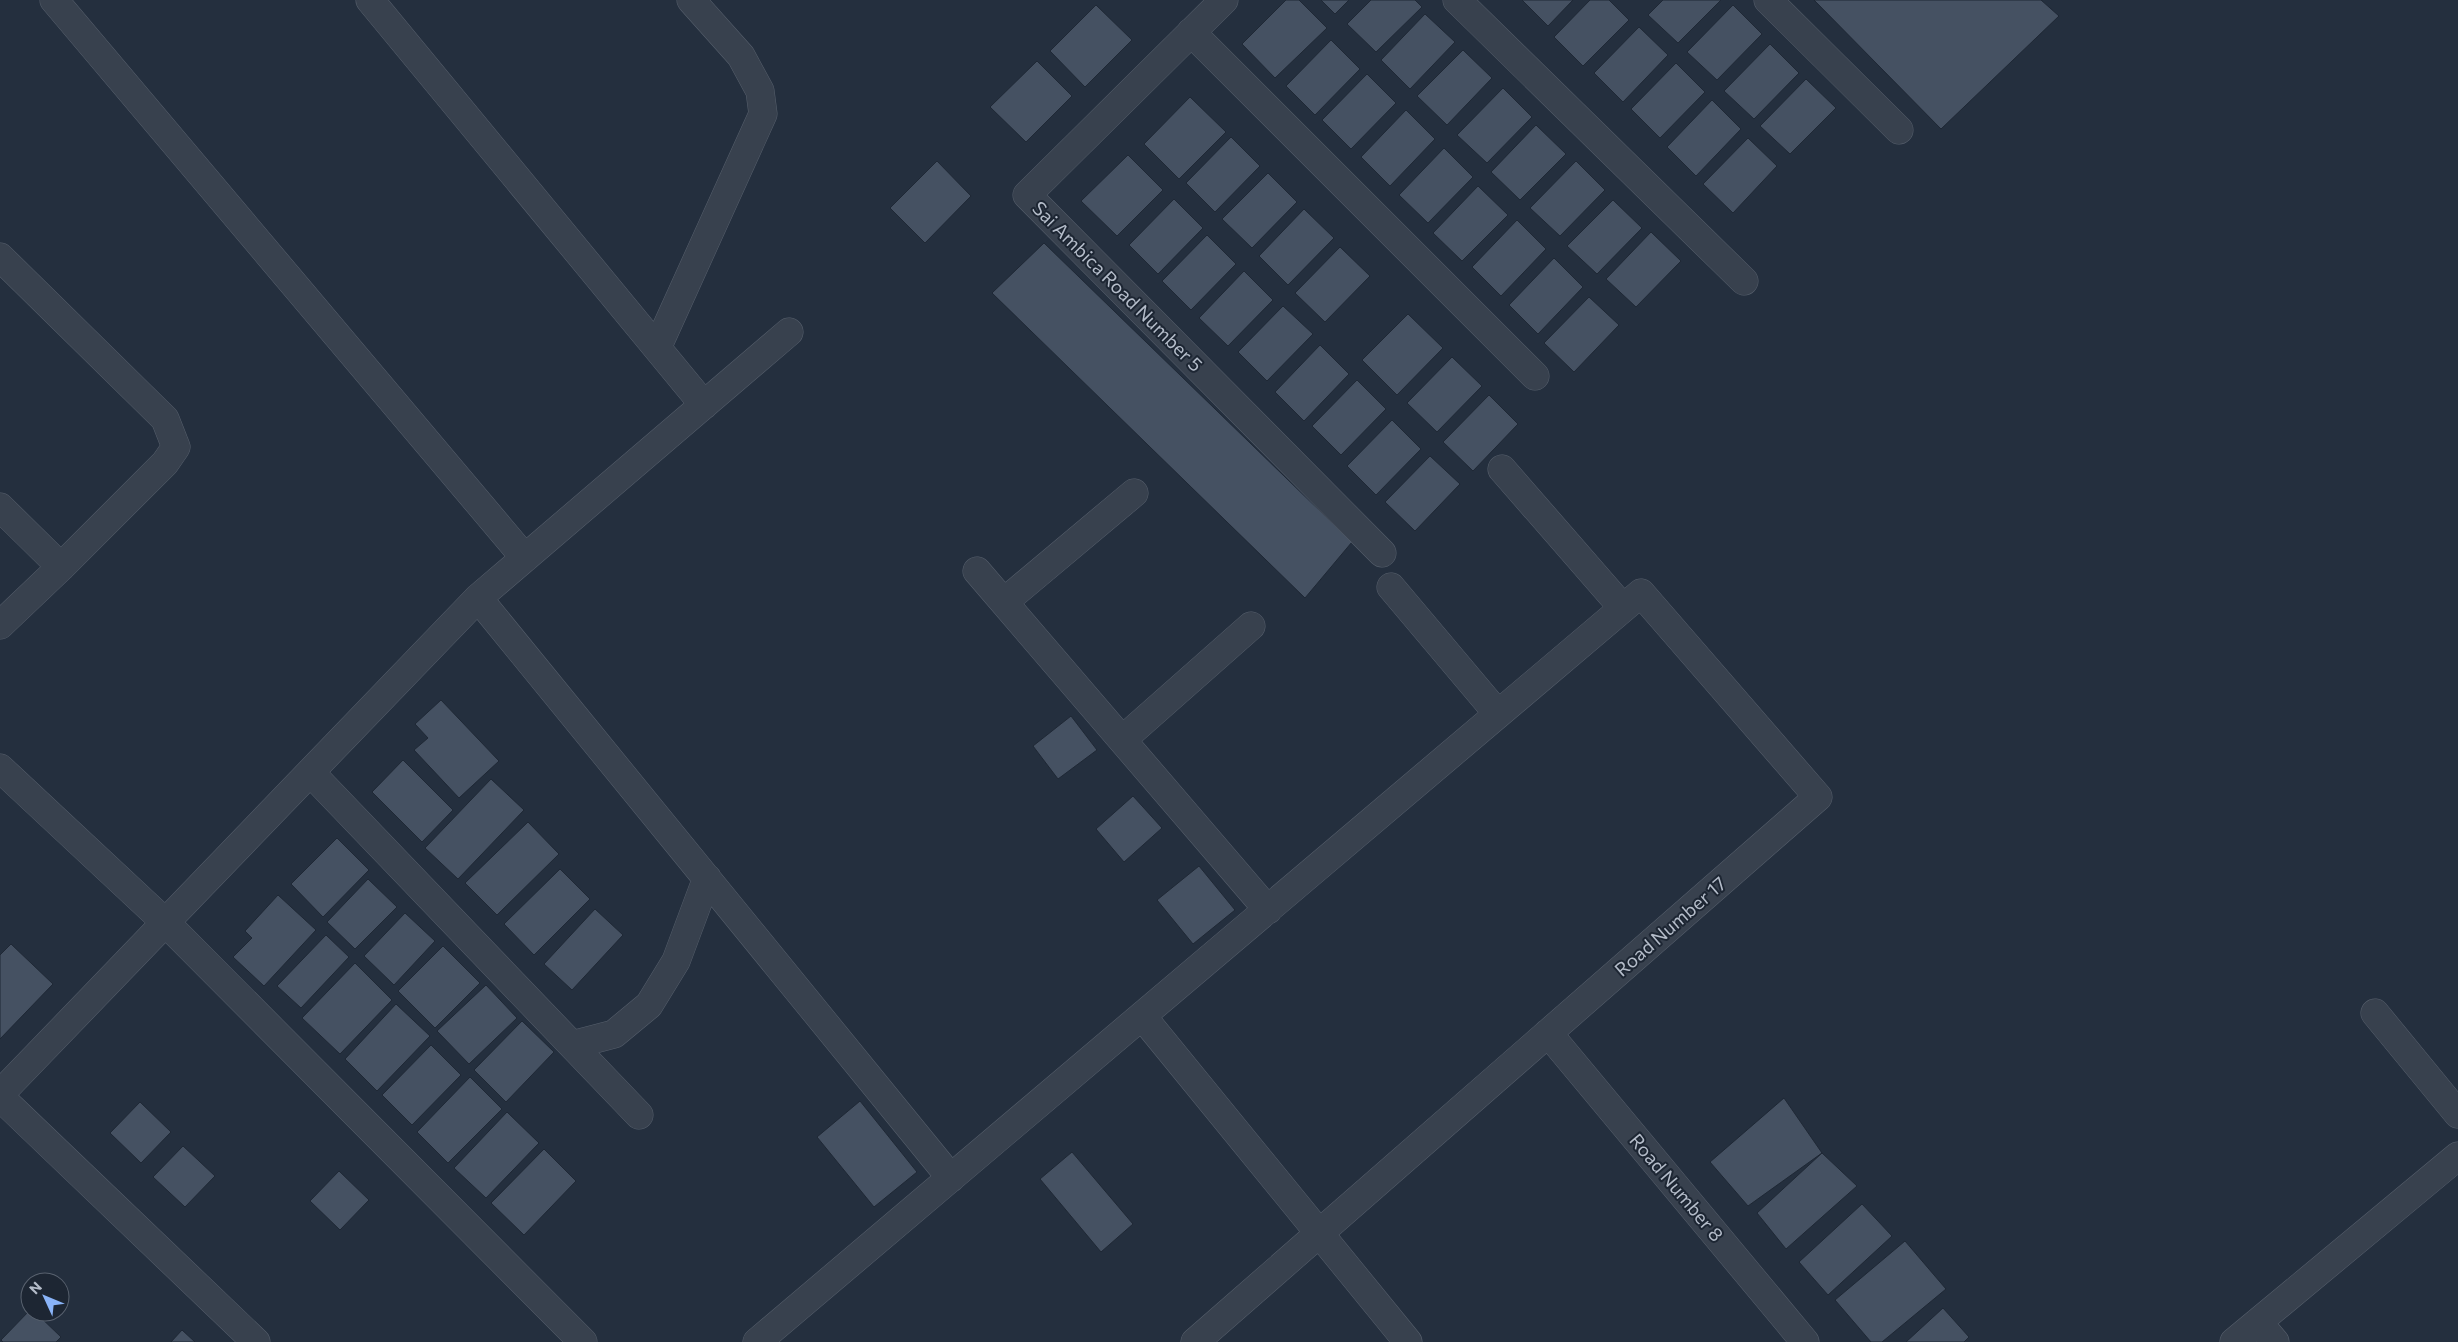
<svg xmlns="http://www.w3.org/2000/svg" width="2458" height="1342" viewBox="0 0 2458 1342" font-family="Commissioner,sans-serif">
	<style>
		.building { fill: #455162; stroke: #1f2835 }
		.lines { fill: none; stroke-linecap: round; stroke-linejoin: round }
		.minor-casing { stroke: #565f6c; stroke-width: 29 }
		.minor { stroke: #38414e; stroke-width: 28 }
		.labels { text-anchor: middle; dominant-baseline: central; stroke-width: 4; stroke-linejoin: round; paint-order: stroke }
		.street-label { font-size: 19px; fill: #b4bcc9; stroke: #1d2633 }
	</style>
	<rect width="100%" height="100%" fill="#242f3e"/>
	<path class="building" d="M 1286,0 L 1299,0 L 1327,28 L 1275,78 L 1242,44 Z
		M 1321,0 L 1349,0 L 1335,14 Z
		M 1371,0 L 1415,0 L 1422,7 L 1376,52 L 1347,24 Z
		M 1522,0 L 1573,0 L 1548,26 Z
		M 1590,0 L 1609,0 L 1629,20 L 1583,66 L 1554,37 Z
		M 1663,0 L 1721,0 L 1678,43 L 1648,15 Z
		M 1814,0 L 2041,0 L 2059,16 L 1941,129 Z
		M 1096,5 L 1132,40 L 1085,87 L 1050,51 Z
		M 1733,5 L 1762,34 L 1717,80 L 1687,52 Z
		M 1425,14 L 1455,42 L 1410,89 L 1381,60 Z
		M 1639,27 L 1668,55 L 1623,102 L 1594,73 Z
		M 1331,40 L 1360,69 L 1315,115 L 1286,86 Z
		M 1770,44 L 1799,73 L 1754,119 L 1724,91 Z
		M 1463,50 L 1492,78 L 1447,125 L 1417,96 Z
		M 1037,61 L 1072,96 L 1026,142 L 990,107 Z
		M 1676,63 L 1705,92 L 1660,138 L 1631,109 Z
		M 1367,74 L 1396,103 L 1351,149 L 1322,120 Z
		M 1806,79 L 1836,108 L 1790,154 L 1760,126 Z
		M 1503,88 L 1532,117 L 1487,163 L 1457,135 Z
		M 1190,97 L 1226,132 L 1179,179 L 1144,144 Z
		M 1712,100 L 1741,129 L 1696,176 L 1667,147 Z
		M 1406,110 L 1435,139 L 1390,186 L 1361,157 Z
		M 1536,125 L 1566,154 L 1520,200 L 1491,172 Z
		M 1231,137 L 1260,166 L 1215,212 L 1186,183 Z
		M 1748,138 L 1777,166 L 1733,213 L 1703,184 Z
		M 1444,148 L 1473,177 L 1428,223 L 1399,195 Z
		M 1128,155 L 1163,190 L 1117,236 L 1081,201 Z
		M 937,161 L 971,196 L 925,243 L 890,208 Z
		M 1576,161 L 1605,190 L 1560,236 L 1530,208 Z
		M 1268,173 L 1297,202 L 1252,248 L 1222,219 Z
		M 1478,186 L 1508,215 L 1462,261 L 1433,233 Z
		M 1174,199 L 1203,228 L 1158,274 L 1129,245 Z
		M 1613,200 L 1642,228 L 1597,274 L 1567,246 Z
		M 1304,209 L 1334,238 L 1288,285 L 1259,256 Z
		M 1517,220 L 1546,249 L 1501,296 L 1472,267 Z
		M 1651,232 L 1681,261 L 1636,307 L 1606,279 Z
		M 1207,235 L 1236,264 L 1191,310 L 1162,281 Z
		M 1044,243 L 1352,542 L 1305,598 L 992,293 Z
		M 1340,247 L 1370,276 L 1325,322 L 1295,293 Z
		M 1554,258 L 1583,287 L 1538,334 L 1509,305 Z
		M 1244,271 L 1273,300 L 1228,346 L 1199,318 Z
		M 1589,297 L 1619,325 L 1574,372 L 1544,343 Z
		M 1283,306 L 1313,334 L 1267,381 L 1238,352 Z
		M 1408,314 L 1443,348 L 1397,395 L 1362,360 Z
		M 1320,345 L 1349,374 L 1304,421 L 1275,392 Z
		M 1452,357 L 1482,386 L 1437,432 L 1407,403 Z
		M 1357,380 L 1386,409 L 1341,455 L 1312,426 Z
		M 1489,395 L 1518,424 L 1473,471 L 1443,442 Z
		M 1392,420 L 1421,449 L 1376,495 L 1347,466 Z
		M 1430,456 L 1460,484 L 1415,531 L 1385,502 Z
		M 441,700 L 499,761 L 459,798 L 414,750 L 428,738 L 415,724 Z
		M 1071,716 L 1097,750 L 1058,779 L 1033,746 Z
		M 403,760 L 453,810 L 422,842 L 372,792 Z
		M 491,779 L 524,810 L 458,879 L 425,848 Z
		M 1133,796 L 1162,828 L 1124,862 L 1096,829 Z
		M 528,822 L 559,854 L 497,915 L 465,883 Z
		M 337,838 L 369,870 L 323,917 L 291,884 Z
		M 1199,866 L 1235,910 L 1193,944 L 1157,900 Z
		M 560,869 L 590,899 L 534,955 L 504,924 Z
		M 368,879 L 397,907 L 355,949 L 327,922 Z
		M 278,895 L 316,930 L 264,986 L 233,957 L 252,938 L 245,931 Z
		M 595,909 L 623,935 L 572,990 L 544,964 Z
		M 405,913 L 435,941 L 394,985 L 364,956 Z
		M 326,935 L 349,957 L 301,1008 L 277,986 Z
		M 11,944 L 53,984 L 0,1039 L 0,955 Z
		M 443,946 L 480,983 L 435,1028 L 398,991 Z
		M 355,963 L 392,1000 L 340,1054 L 302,1018 Z
		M 486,985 L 517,1018 L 469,1064 L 437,1031 Z
		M 396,1004 L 430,1036 L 377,1091 L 345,1059 Z
		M 522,1021 L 554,1052 L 506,1102 L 474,1070 Z
		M 431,1045 L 461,1075 L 412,1125 L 382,1095 Z
		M 470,1077 L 502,1109 L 448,1163 L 417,1132 Z
		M 1784,1098 L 1822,1153 L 1748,1206 L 1710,1162 Z
		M 860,1101 L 917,1172 L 874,1207 L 817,1137 Z
		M 140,1102 L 171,1132 L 141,1163 L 110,1133 Z
		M 507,1112 L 539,1143 L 486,1198 L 454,1168 Z
		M 183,1146 L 215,1176 L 185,1207 L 153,1177 Z
		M 544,1149 L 576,1181 L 524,1235 L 491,1203 Z
		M 1072,1152 L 1133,1224 L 1101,1252 L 1040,1179 Z
		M 1822,1153 L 1857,1186 L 1786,1249 L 1757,1213 Z
		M 339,1171 L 369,1200 L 340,1230 L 310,1201 Z
		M 1862,1204 L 1892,1236 L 1828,1295 L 1799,1262 Z
		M 1905,1241 L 1946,1289 L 1882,1342 L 1871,1342 L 1835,1300 Z
		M 1943,1308 L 1969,1337 L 1964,1342 L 1906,1342 Z
		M 30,1310 L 30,1312 L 35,1312 L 61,1337 L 56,1342 L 3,1342 L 1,1340 Z
		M 182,1330 L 195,1342 L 171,1342 Z"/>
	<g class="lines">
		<g class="minor-casing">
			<path id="minor" d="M 54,0 L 525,558
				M 370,0 L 704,405
				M 1224,0 L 1027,195 L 1382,553
				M 1457,0 L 1744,281
				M 1768,0 L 1899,130
				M 1191,32 L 1535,376
				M 0,257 L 165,419 L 176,447 L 165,463 L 61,567
				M 657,348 L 763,114 L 760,91 L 741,56 L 691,0
				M 1502,469 L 1623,608
				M 0,507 L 61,567 L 0,625
				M 977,571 L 1268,910
				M 1391,587 L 1498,714
				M 478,598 L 951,1178
				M 1004,602 L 1134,493
				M 1122,740 L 1251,626
				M 0,768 L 166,923 L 583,1342
				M 311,773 L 639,1115
				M 2375,1013 L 2458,1114
				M 1142,1016 L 1408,1342
				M 1548,1033 L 1805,1342
				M 572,1045 L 614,1034 L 649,1005 L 676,961 L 707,878
				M 0,1094 L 478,598 L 789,332
				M 0,1097 L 256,1342
				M 2258,1322 L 2275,1342
				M 757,1342 L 1641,593 L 1818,797 L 1195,1342
				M 2234,1342 L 2458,1156"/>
		</g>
		<use href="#minor" class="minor"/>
	</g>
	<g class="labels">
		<g class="street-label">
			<text transform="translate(1118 286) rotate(45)">Sai Ambica Road Number 5</text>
			<text transform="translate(1670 926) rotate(-41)">Road Number 17</text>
			<text transform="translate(1677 1187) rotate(50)">Road Number 8</text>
		</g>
	</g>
	<g transform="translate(45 1297) rotate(314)"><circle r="24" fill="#1d2633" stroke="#59626f"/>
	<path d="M0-4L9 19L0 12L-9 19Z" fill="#8ab4f8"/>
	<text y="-8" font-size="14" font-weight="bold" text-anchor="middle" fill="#b4bcc9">N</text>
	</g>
</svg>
